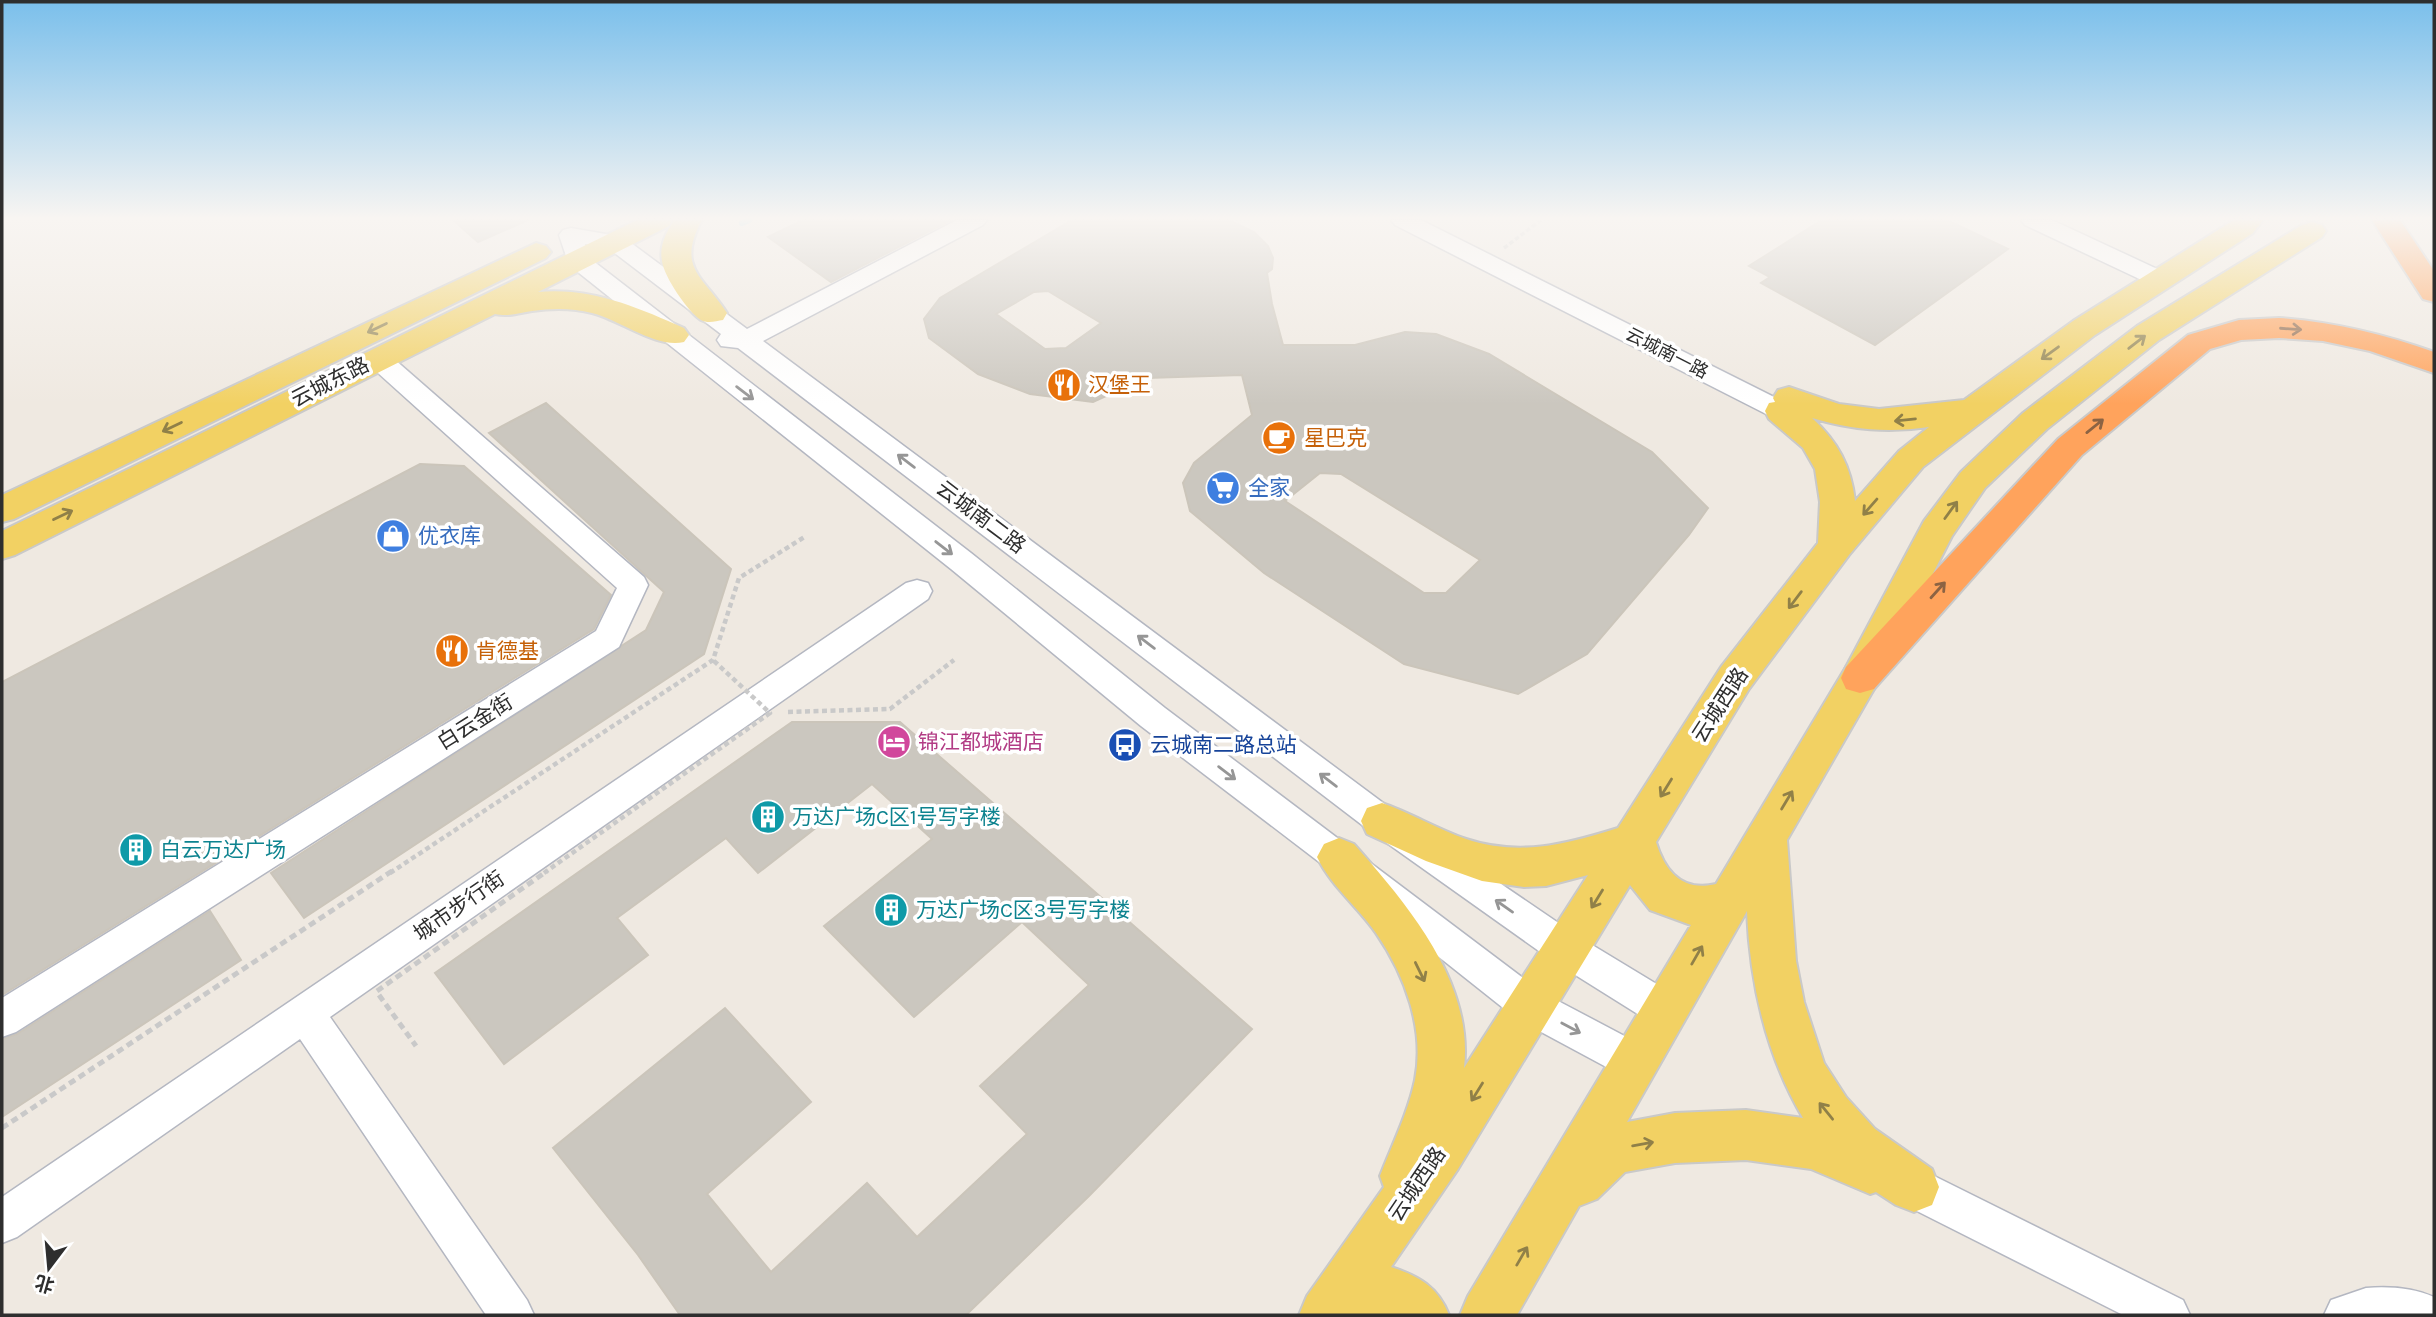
<svg xmlns="http://www.w3.org/2000/svg" width="2436" height="1317" viewBox="0 0 2436 1317" font-family="Karla,'Noto Sans SC',sans-serif">
	<style>
		.lines { fill: none; stroke-linecap: round; stroke-linejoin: round }
		.stream { stroke: #75cff0; stroke-width: 6 }
		.building { fill: #cbc7bf; stroke: #cbc5ba; stroke-width: 2; fill-rule: evenodd }
		.minor-casing { stroke: #b4b7c1; stroke-width: 3 }
		.major-casing { stroke: #c9c9c9; stroke-width: 4 }
		.highway-casing { stroke: #c9c9c9; stroke-width: 4 }
		.path-far2 { stroke: #c9c9c9; stroke-width: 3.5; stroke-dasharray: 4.5 2.5; stroke-linecap: butt }
		.path-far1 { stroke: #c9c9c9; stroke-width: 4.5; stroke-dasharray: 5 3.5; stroke-linecap: butt }
		.path { stroke: #c9c9c9; stroke-width: 5; stroke-dasharray: 7 4.5; stroke-linecap: butt }
		.minor { fill: #fff; fill-rule: evenodd }
		.major { fill: #f2d163; fill-rule: evenodd }
		.highway { fill: #ffa35c; fill-rule: evenodd }
		.path-bridge-far1 { stroke: #c9c9c9; stroke-width: 4.5; stroke-dasharray: 5 3.5; stroke-linecap: butt }
		.path-bridge { stroke: #c9c9c9; stroke-width: 5; stroke-dasharray: 7 4.5; stroke-linecap: butt }
		.oneway { stroke: #908048 }
		.oneway2 { stroke: #8c6343 }
		.oneway3 { stroke: #969696 }
		.labels { text-anchor: middle; dominant-baseline: central; stroke-width: 7; stroke-linejoin: round; paint-order: stroke }
		.far-street-label { font-size: 18px; fill: #2e2e2e; stroke: #fff }
		.street-label { font-size: 21px; fill: #2e2e2e; stroke: #fff }
		.food-label { font-size: 21px; fill: #c56008; stroke: #fff; text-anchor: start }
		.shop-label { font-size: 21px; fill: #366cbe; stroke: #fff; text-anchor: start }
		.hotel-label { font-size: 21px; fill: #b23c85; stroke: #fff; text-anchor: start }
		.transit-label { font-size: 21px; fill: #164399; stroke: #fff; text-anchor: start }
		.culture-label { font-size: 21px; fill: #0d838f; stroke: #fff; text-anchor: start }
	</style>
	<rect width="100%" height="100%" fill="#efe9e1"/>
	<g class="lines">
		<path class="stream" d="M 742,223 L 749,220"/>
	</g>
	<path class="building" d="M 453,220 L 528,220 L 478,242 Z
		M 803,220 L 951,220 L 831,282 L 768,237 Z
		M 1072,220 L 1229,220 L 1254,232 L 1268,246 L 1273,258 L 1272,269 L 1267,273 L 1272,304 L 1283,345 L 1355,345 L 1405,332 L 1436,334 L 1489,354 L 1652,452 L 1708,508 L 1689,535 L 1587,654 L 1518,694 L 1404,664 L 1264,573 L 1190,511 L 1183,483 L 1194,463 L 1252,415 L 1242,375 L 1146,378 L 1093,402 L 1030,394 L 978,374 L 929,338 L 924,319 L 940,298 ZM 1048,291 L 1101,323 L 1066,348 L 1045,349 L 996,314 L 1034,292 ZM 1320,473 L 1341,474 L 1480,560 L 1446,593 L 1424,593 L 1285,501 Z
		M 1822,220 L 1947,220 L 2008,249 L 1875,345 L 1761,283 L 1770,277 L 1749,266 Z
		M 546,403 L 731,569 L 704,654 L 304,918 L 271,873 L 646,630 L 664,592 L 489,433 Z
		M 420,464 L 464,466 L 611,595 L 594,629 L 2,995 L 2,682 Z
		M 792,722 L 900,722 L 1252,1029 L 1089,1196 L 966,1315 L 680,1315 L 638,1255 L 553,1148 L 725,1008 L 811,1102 L 707,1194 L 771,1272 L 867,1183 L 917,1237 L 1027,1134 L 980,1086 L 1089,985 L 1022,922 L 914,1017 L 824,926 L 932,839 L 872,784 L 758,873 L 726,838 L 617,918 L 648,955 L 504,1064 L 435,973 Z
		M 210,911 L 241,960 L 2,1117 L 2,1039 L 17,1034 Z"/>
	<g class="lines">
		<g class="minor-casing">
			<path id="minor" d="M 957,220 L 987,220 L 983,225 L 763,341 L 1394,811 L 1579,937 L 1678,997 L 1684,1010 L 1678,1023 L 1665,1028 L 1652,1023 L 1553,961 L 1370,831 L 738,348 L 721,346 L 717,340 L 721,334 L 608,248 L 585,244 L 588,257 L 971,553 L 1165,708 L 1543,993 L 1651,1050 L 1657,1063 L 1651,1076 L 1637,1082 L 1623,1076 L 1517,1019 L 1327,868 L 1141,726 L 951,569 L 569,265 L 559,235 L 563,230 L 571,228 L 623,237 L 747,329 Z
				M 1391,220 L 1421,220 L 1790,405 L 1794,411 L 1790,417 L 1781,420 L 1772,417 L 1395,225 Z
				M 2021,220 L 2052,220 L 2168,274 L 2171,279 L 2168,284 L 2159,286 L 2150,284 L 2025,225 Z
				M 377,350 L 386,352 L 644,577 L 648,585 L 619,647 L 16,1032 L 2,1037 L 2,998 L 596,631 L 617,588 L 368,364 L 364,358 L 368,352 Z
				M 917,580 L 928,583 L 932,591 L 928,599 L 330,1017 L 527,1300 L 534,1315 L 486,1315 L 300,1039 L 17,1237 L 2,1243 L 2,1197 L 906,583 Z
				M 1914,1166 L 2183,1300 L 2190,1315 L 2123,1315 L 1899,1202 L 1893,1187 L 1899,1172 Z
				M 2366,1288 C 2388,1286 2414,1288 2434,1297 L 2434,1315 L 2324,1315 L 2331,1300 Z"/>
		</g>
		<g class="major-casing">
			<path id="major" d="M 637,220 L 673,220 L 669,226 L 538,292 C 591,287 637,307 684,328 L 689,335 L 684,342 C 657,349 620,320 592,313 C 573,308 552,308 532,311 C 519,313 509,317 495,314 L 15,555 L 2,559 L 2,531 Z
				M 674,220 L 702,220 C 676,268 703,276 727,313 L 723,320 C 716,321 708,324 701,320 C 688,312 664,277 662,261 C 659,246 666,233 674,220 Z
				M 2234,220 L 2263,220 L 2253,233 L 2095,335 L 1923,467 L 1849,555 L 1749,689 L 1656,842 C 1665,872 1683,892 1716,884 L 1846,667 L 1924,521 L 1961,472 L 2023,413 L 2137,326 L 2302,225 L 2312,222 L 2322,225 L 2326,231 L 2322,237 L 2159,340 L 2047,429 L 1985,488 L 1952,536 L 1874,689 L 1787,840 L 1796,961 L 1804,1002 L 1824,1063 L 1846,1097 L 1875,1129 L 1932,1169 L 1939,1187 L 1932,1205 L 1914,1212 L 1896,1205 L 1876,1192 L 1870,1194 L 1811,1169 L 1746,1160 L 1675,1163 L 1625,1172 L 1597,1199 L 1579,1206 L 1517,1315 L 1460,1315 L 1468,1296 L 1691,925 L 1650,910 L 1630,885 L 1458,1169 L 1391,1267 C 1419,1276 1438,1287 1449,1315 L 1299,1315 L 1307,1296 L 1384,1187 L 1380,1176 C 1392,1145 1408,1113 1415,1080 C 1425,1029 1405,975 1376,933 C 1358,907 1331,886 1317,857 L 1324,844 L 1339,838 L 1354,844 C 1407,904 1474,982 1464,1068 L 1588,875 L 1546,886 L 1524,887 L 1482,881 L 1426,861 L 1367,834 L 1361,821 L 1367,808 L 1382,803 C 1411,813 1437,829 1466,839 C 1520,857 1567,844 1618,828 L 1721,667 L 1818,543 L 1820,502 L 1815,469 L 1803,448 L 1769,419 L 1765,411 L 1769,403 L 1775,402 L 1773,398 L 1778,390 L 1789,387 L 1839,404 L 1879,409 L 1964,400 L 2073,321 ZM 1812,418 C 1852,430 1888,433 1929,427 L 1899,451 L 1855,501 C 1851,466 1838,442 1812,418 ZM 1747,911 C 1750,984 1766,1055 1803,1118 L 1746,1110 L 1675,1113 L 1627,1122 Z
				M 536,243 L 546,246 L 551,252 L 546,258 L 14,519 L 2,522 L 2,495 Z"/>
		</g>
		<g class="highway-casing">
			<path id="highway" d="M 2372,220 L 2400,220 L 2434,271 L 2434,302 L 2423,299 Z
				M 2279,318 C 2334,322 2383,334 2434,352 L 2434,373 L 2370,351 L 2323,341 L 2279,338 L 2241,340 L 2210,349 L 2082,455 L 1874,689 L 1860,693 L 1846,689 L 1841,678 L 1846,667 L 2058,439 L 2188,335 L 2239,320 Z"/>
		</g>
		<path class="path-far2" d="M 1504,248 L 1541,220"/>
		<path class="path-far1" d="M 788,712 L 890,709 L 954,660
			M 390,873 L 713,660 L 739,578 L 806,536"/>
		<path class="path" d="M 379,995 L 416,1046
			M 2,1128 L 392,871"/>
		<use href="#minor" class="minor"/>
		<use href="#major" class="major"/>
		<use href="#highway" class="highway"/>
		<path class="path-bridge-far1" d="M 544,873 L 770,713 L 713,660"/>
		<path class="path-bridge" d="M 377,991 L 547,871"/>
	</g>
	<defs><path id="oneway-shaft" d="M-6 0H5M1.5-3L5.5 0L1.5 3" fill="none" stroke-width="1.6" stroke-linecap="round" stroke-linejoin="round" transform="scale(1.75)"/></defs>
	<g class="oneway">
		<use href="#oneway-shaft" transform="translate(377 328) rotate(154)"/>
		<use href="#oneway-shaft" transform="translate(2137 342) rotate(-38)"/>
		<use href="#oneway-shaft" transform="translate(2050 353) rotate(144)"/>
		<use href="#oneway-shaft" transform="translate(1905 420) rotate(174)"/>
		<use href="#oneway-shaft" transform="translate(172 427) rotate(154)"/>
		<use href="#oneway-shaft" transform="translate(1870 507) rotate(131)"/>
		<use href="#oneway-shaft" transform="translate(1951 510) rotate(-54)"/>
		<use href="#oneway-shaft" transform="translate(63 515) rotate(-26)"/>
		<use href="#oneway-shaft" transform="translate(1795 600) rotate(127)"/>
		<use href="#oneway-shaft" transform="translate(1666 788) rotate(122)"/>
		<use href="#oneway-shaft" transform="translate(1787 800) rotate(-59)"/>
		<use href="#oneway-shaft" transform="translate(1597 899) rotate(122)"/>
		<use href="#oneway-shaft" transform="translate(1697 955) rotate(-60)"/>
		<use href="#oneway-shaft" transform="translate(1420 972) rotate(64)"/>
		<use href="#oneway-shaft" transform="translate(1477 1092) rotate(122)"/>
		<use href="#oneway-shaft" transform="translate(1826 1111) rotate(-129)"/>
		<use href="#oneway-shaft" transform="translate(1643 1144) rotate(-10)"/>
		<use href="#oneway-shaft" transform="translate(1522 1256) rotate(-60)"/>
	</g>
	<g class="oneway2">
		<use href="#oneway-shaft" transform="translate(2291 329) rotate(4)"/>
		<use href="#oneway-shaft" transform="translate(2095 426) rotate(-39)"/>
		<use href="#oneway-shaft" transform="translate(1938 590) rotate(-48)"/>
	</g>
	<g class="oneway3">
		<use href="#oneway-shaft" transform="translate(745 393) rotate(37)"/>
		<use href="#oneway-shaft" transform="translate(906 461) rotate(-143)"/>
		<use href="#oneway-shaft" transform="translate(944 548) rotate(38)"/>
		<use href="#oneway-shaft" transform="translate(1146 642) rotate(-143)"/>
		<use href="#oneway-shaft" transform="translate(1227 773) rotate(37)"/>
		<use href="#oneway-shaft" transform="translate(1328 780) rotate(-143)"/>
		<use href="#oneway-shaft" transform="translate(1504 906) rotate(-145)"/>
		<use href="#oneway-shaft" transform="translate(1571 1028) rotate(28)"/>
	</g>
	<linearGradient id="sky" x2="0" y2="1"><stop stop-color="#7abfeb"/><stop offset="0.54" stop-color="#f8f5f2"/><stop offset="1" stop-color="#f8f5f2" stop-opacity="0"/></linearGradient>
	<rect width="2436" height="404" fill="url(#sky)"/>
	<defs>
		<g id="restaurant-disc" transform="scale(1.75)"><circle r="9.5" fill="#e8710a" stroke="#fff"/><path d="M-5-6h1v4h1v-4h1v4h1v-4h1v5L-1.5 .5V6h-2V.5L-5-1ZM5-6V6H3V1.5H1.5Q1.5-4 5-6Z" fill="#fff"/></g>
		<g id="cafe-disc" transform="scale(1.75)"><circle r="9.5" fill="#e8710a" stroke="#fff"/><path d="M-5.5-4.5H6V0H3Q3 3.5 0 3.5H-2.5Q-5.5 3.5-5.5 0ZM3-3.2v2h1.7v-2ZM-6 4.5H4V6H-6Z" fill="#fff"/></g>
		<g id="supermarket-disc" transform="scale(1.75)"><circle r="9.5" fill="#3f7fe0" stroke="#fff"/><path d="M-6-5.5h2.5l.6 2H6L4.5 2H-2.5L-4.4-4H-6ZM-1.5 3.2a1.3 1.3 0 1 0 .1 0ZM3 3.2a1.3 1.3 0 1 0 .1 0Z" fill="#fff"/></g>
		<g id="shop-disc" transform="scale(1.75)"><circle r="9.5" fill="#3f7fe0" stroke="#fff"/><path d="M-5-2.5h2.3a2.7 3.5 0 0 1 5.4 0H5L5.5 6h-11ZM-1.5-2.5h3a1.5 2.3 0 0 0-3 0Z" fill="#fff"/></g>
		<g id="hotel-disc" transform="scale(1.75)"><circle r="9.5" fill="#d1479c" stroke="#fff"/><path d="M-6-4.5h1.5V1H6V5H4.5V3h-9V5H-6ZM-4 0a1.8 1.8 0 1 1 3.6 0ZM.5 0V-2.5h3Q6-2.5 6 0Z" fill="#fff"/></g>
		<g id="bus-disc" transform="scale(1.75)"><circle r="9.5" fill="#1a4fb4" stroke="#fff"/><path d="M-5-6H5V4H4V6H2V4H-2V6H-4V4H-5ZM-3.5-4V0h7V-4ZM-3.5 1.2v1.5H-2V1.2ZM2 1.2v1.5H3.5V1.2Z" fill="#fff"/></g>
		<g id="building-disc" transform="scale(1.75)"><circle r="9.5" fill="#0f9aa8" stroke="#fff"/><path d="M-4-6H4V6H1V3H-1V6H-4ZM-2.5-4.3h1.7v1.8h-1.7ZM.8-4.3h1.7v1.8H.8ZM-2.5-1h1.7V.8h-1.7ZM.8-1h1.7V.8H.8Z" fill="#fff"/></g>
	</defs>
	<g fill-rule="evenodd">
		<use href="#restaurant-disc" x="1064" y="385"/>
		<use href="#cafe-disc" x="1279" y="438"/>
		<use href="#supermarket-disc" x="1223" y="488"/>
		<use href="#shop-disc" x="393" y="536"/>
		<use href="#restaurant-disc" x="452" y="651"/>
		<use href="#hotel-disc" x="894" y="742"/>
		<use href="#bus-disc" x="1125" y="745"/>
		<use href="#building-disc" x="768" y="817"/>
		<use href="#building-disc" x="136" y="850"/>
		<use href="#building-disc" x="891" y="910"/>
	</g>
	<g class="labels">
		<g class="far-street-label">
			<text transform="translate(1667 353) rotate(27)">云城南一路</text>
		</g>
		<g class="street-label">
			<text transform="translate(330 382) rotate(-27)">云城东路</text>
			<text transform="translate(981 517) rotate(37)">云城南二路</text>
			<text transform="translate(1720 705) rotate(-57)">云城西路</text>
			<text transform="translate(475 722) rotate(-32)">白云金街</text>
			<text transform="translate(459 906) rotate(-35)">城市步行街</text>
			<text transform="translate(1417 1184) rotate(-56)">云城西路</text>
		</g>
		<g class="food-label">
			<text x="1088" y="385">汉堡王</text>
			<text x="1304" y="438">星巴克</text>
			<text x="476" y="651">肯德基</text>
		</g>
		<g class="shop-label">
			<text x="1248" y="488">全家</text>
			<text x="418" y="536">优衣库</text>
		</g>
		<g class="hotel-label">
			<text x="918" y="742">锦江都城酒店</text>
		</g>
		<g class="transit-label">
			<text x="1150" y="745">云城南二路总站</text>
		</g>
		<g class="culture-label">
			<text x="792" y="817">万达广场C区1号写字楼</text>
			<text x="160" y="850">白云万达广场</text>
			<text x="916" y="910">万达广场C区3号写字楼</text>
		</g>
	</g>
	<rect width="2436" height="1317" fill="none" stroke="#2e2e2e" stroke-width="7"/>
	<g transform="translate(49 1268) rotate(196)" stroke="#ffffff" stroke-width="5" paint-order="stroke">
	<path d="M0-5L12 26L0 18L-12 26Z" fill="#2e2e2e"/>
	<text y="-10" font-size="19" font-weight="bold" text-anchor="middle" fill="#2e2e2e">北</text>
	</g>
</svg>
